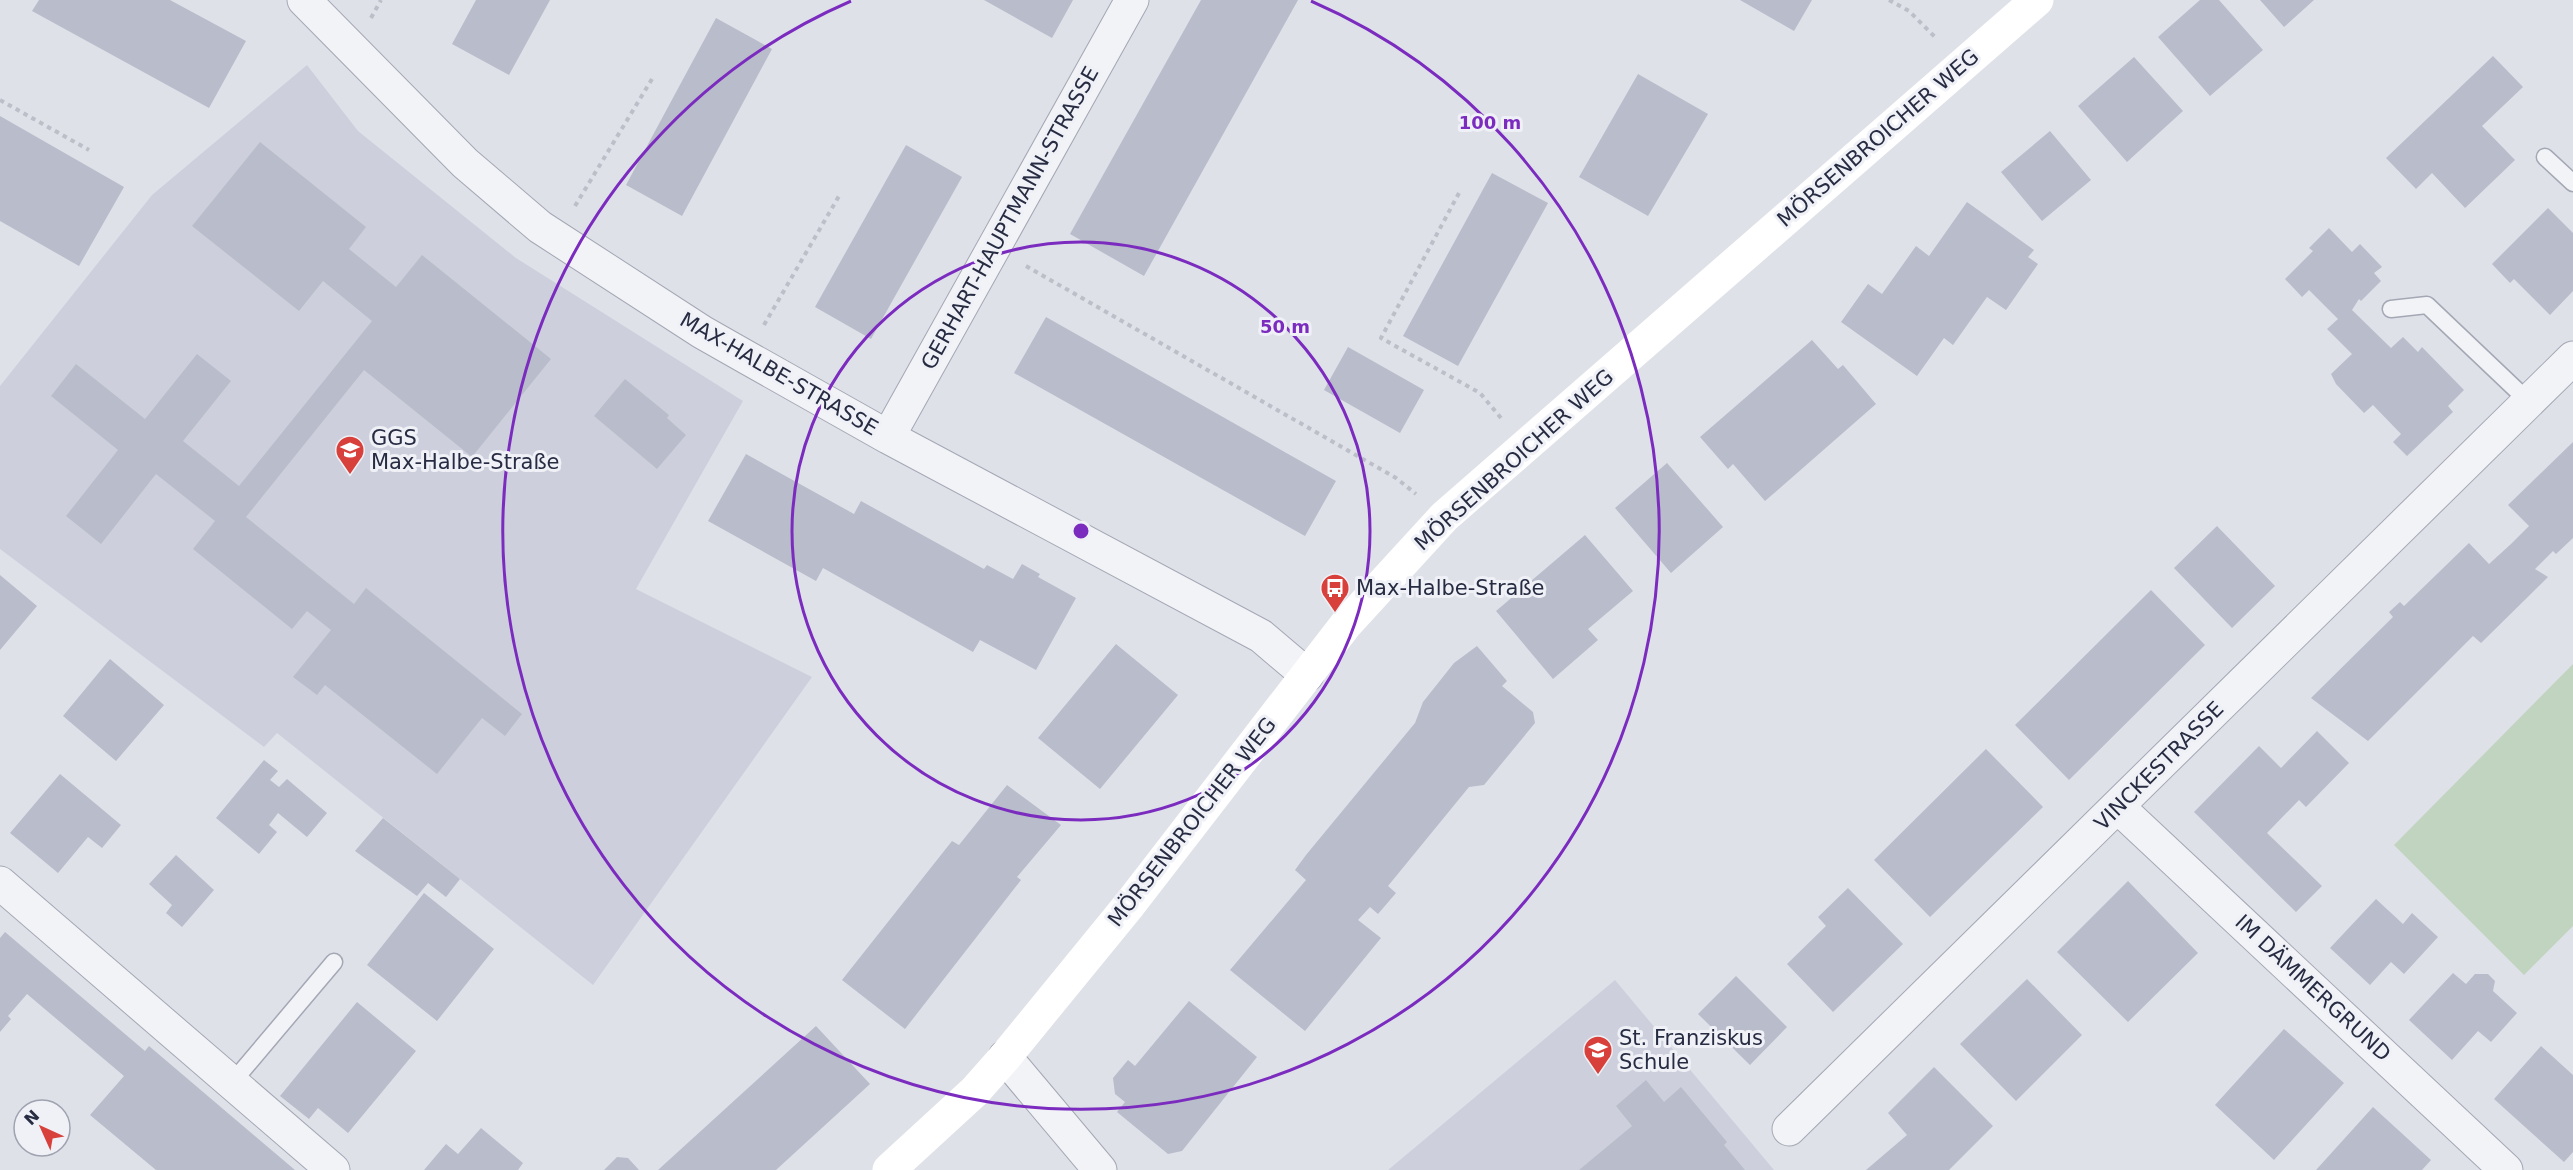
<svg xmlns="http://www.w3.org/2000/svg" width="2573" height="1170" viewBox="0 0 2573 1170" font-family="'DejaVu Sans',sans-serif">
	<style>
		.built { fill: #cdd0dc }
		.green { fill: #c1d4c0 }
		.building { fill: #b9bcca }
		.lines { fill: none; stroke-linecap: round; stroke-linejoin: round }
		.lane-casing { stroke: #a4a7b4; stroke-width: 19 }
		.street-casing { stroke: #a4a7b4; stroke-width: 35 }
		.path { stroke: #bdbfc8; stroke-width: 4; stroke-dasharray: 4.5 4.5; stroke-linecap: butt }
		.lane { stroke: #f2f3f7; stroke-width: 16 }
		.street { stroke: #f2f3f7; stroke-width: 33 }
		.secondary { stroke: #fff; stroke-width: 33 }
		.ring { fill: none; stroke: #7b2cbf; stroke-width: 3 }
		.labels { text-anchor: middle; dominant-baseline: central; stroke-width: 6; stroke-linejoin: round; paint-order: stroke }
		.street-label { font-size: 21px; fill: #272c42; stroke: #eff1f7 }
		.poi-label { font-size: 21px; fill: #272c42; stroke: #eff1f7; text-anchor: start }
		.centre { fill: #7b2cbf; stroke: #eff1f7; stroke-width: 3 }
		.ring-label { font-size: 18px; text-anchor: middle; font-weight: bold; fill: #7b2cbf; stroke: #eff1f7; stroke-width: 6; stroke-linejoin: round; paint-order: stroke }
	</style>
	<rect width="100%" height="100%" fill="#dfe1e9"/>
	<path class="built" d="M 307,65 L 358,131 L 516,258 L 743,401 L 636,589 L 812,677 L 593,985 L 277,733 L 264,747 L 0,549 L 0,386 L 152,195 Z
		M 1615,980 L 1774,1170 L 1388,1170 Z"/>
	<path class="green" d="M 2573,664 L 2573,926 L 2524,975 L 2394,845 Z"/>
	<path class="building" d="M 39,0 L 170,0 L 246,41 L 209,108 L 32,11 Z
		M 476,0 L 550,0 L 509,75 L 452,44 Z
		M 984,0 L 1073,0 L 1052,38 Z
		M 1201,0 L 1298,0 L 1144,276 L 1070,234 Z
		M 1740,0 L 1812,0 L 1794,31 Z
		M 2200,0 L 2219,0 L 2263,50 L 2210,96 L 2158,37 Z
		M 2260,0 L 2314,0 L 2284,27 Z
		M 716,18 L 772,49 L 682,216 L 626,185 Z
		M 2493,56 L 2523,87 L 2482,126 L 2515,160 L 2465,208 L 2432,173 L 2416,189 L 2386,158 Z
		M 2134,57 L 2183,111 L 2127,162 L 2078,106 Z
		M 1638,74 L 1708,114 L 1648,216 L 1579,177 Z
		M 0,116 L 124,187 L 79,266 L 0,221 Z
		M 2050,131 L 2091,180 L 2042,221 L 2001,172 Z
		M 260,142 L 366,227 L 349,249 L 396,287 L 422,255 L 551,359 L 472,457 L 364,370 L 246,517 L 354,604 L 366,588 L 522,714 L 505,736 L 482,718 L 437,774 L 325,685 L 317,695 L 293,677 L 331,630 L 307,611 L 292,629 L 193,549 L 215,521 L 156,474 L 101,544 L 66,516 L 118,450 L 51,396 L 76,364 L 145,419 L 197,354 L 231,381 L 183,441 L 239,486 L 372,321 L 323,281 L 299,311 L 192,226 Z
		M 906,145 L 962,177 L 871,339 L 815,307 Z
		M 1492,173 L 1548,203 L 1458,366 L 1403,336 Z
		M 1967,202 L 2034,250 L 2028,257 L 2038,264 L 2006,310 L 1987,297 L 1953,345 L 1944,338 L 1917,376 L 1841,322 L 1868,284 L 1882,294 L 1916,246 L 1929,256 Z
		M 2548,208 L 2573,233 L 2573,291 L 2550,315 L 2514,279 L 2510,283 L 2492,264 Z
		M 2329,228 L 2352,252 L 2360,244 L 2382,267 L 2374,273 L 2381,281 L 2361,301 L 2359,299 L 2352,310 L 2391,348 L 2403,337 L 2418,352 L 2422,347 L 2464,390 L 2448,406 L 2453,412 L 2407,456 L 2393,442 L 2401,434 L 2373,405 L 2364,413 L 2336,384 L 2331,374 L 2352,354 L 2327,329 L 2338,319 L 2309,290 L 2302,297 L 2285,279 L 2313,251 L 2309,248 Z
		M 1046,317 L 1336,481 L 1305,536 L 1014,373 Z
		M 1812,340 L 1838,369 L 1843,365 L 1876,404 L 1765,501 L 1733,464 L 1728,469 L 1700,437 Z
		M 1348,347 L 1424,390 L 1400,433 L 1324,390 Z
		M 625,379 L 669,415 L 667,418 L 686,435 L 657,469 L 594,416 Z
		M 2573,442 L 2573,538 L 2556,554 L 2553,551 L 2535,569 L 2548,577 L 2481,643 L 2473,636 L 2368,741 L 2311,698 L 2393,617 L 2389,612 L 2400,602 L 2404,606 L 2469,543 L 2489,564 L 2511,544 L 2529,526 L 2508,505 Z
		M 746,454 L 854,514 L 861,501 L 984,569 L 987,565 L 1013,579 L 1022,564 L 1040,574 L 1038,577 L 1076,598 L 1036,670 L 980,640 L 973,652 L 823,568 L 816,581 L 708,521 Z
		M 1667,463 L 1723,527 L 1671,573 L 1615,508 Z
		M 2217,526 L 2275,586 L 2232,628 L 2174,568 Z
		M 1585,535 L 1633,591 L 1588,629 L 1598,640 L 1553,679 L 1496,611 Z
		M 0,575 L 37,606 L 0,650 Z
		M 2151,590 L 2205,645 L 2069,780 L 2015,725 Z
		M 1116,644 L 1178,695 L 1100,789 L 1038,738 Z
		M 1477,646 L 1507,681 L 1502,686 L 1533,712 L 1535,723 L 1484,785 L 1469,787 L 1388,886 L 1396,893 L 1378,914 L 1370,907 L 1358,920 L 1381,938 L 1305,1031 L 1230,970 L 1306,880 L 1295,870 L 1306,855 L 1415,723 L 1423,702 L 1454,663 Z
		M 110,659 L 164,705 L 116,761 L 63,716 Z
		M 2317,731 L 2349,763 L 2306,807 L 2299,800 L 2267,833 L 2322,886 L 2296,912 L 2194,812 L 2259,746 L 2281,768 Z
		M 1986,749 L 2043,807 L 1930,917 L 1874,860 Z
		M 264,760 L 278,771 L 270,780 L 279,787 L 287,779 L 327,813 L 307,837 L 278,813 L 269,825 L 277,832 L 259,854 L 216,818 Z
		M 60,774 L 121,825 L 102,848 L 88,837 L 58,873 L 10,833 Z
		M 1007,785 L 1061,825 L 1017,877 L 1021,880 L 905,1029 L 842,980 L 952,841 L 959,845 Z
		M 383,818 L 460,879 L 446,897 L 428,883 L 417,896 L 355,851 Z
		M 176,855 L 214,890 L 182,927 L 166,913 L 172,905 L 149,884 Z
		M 2128,881 L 2198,953 L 2128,1022 L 2057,952 Z
		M 1848,888 L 1903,944 L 1833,1012 L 1787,964 L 1826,926 L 1818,917 Z
		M 424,893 L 494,949 L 437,1021 L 367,965 Z
		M 2376,899 L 2403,924 L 2412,913 L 2438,937 L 2404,974 L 2391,962 L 2370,985 L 2330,948 Z
		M 5,932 L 145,1051 L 149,1046 L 295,1170 L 156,1170 L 90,1115 L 124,1076 L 27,994 L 8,1016 L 11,1019 L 0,1032 L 0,938 Z
		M 2453,973 L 2466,984 L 2475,974 L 2488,974 L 2495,981 L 2493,991 L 2517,1013 L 2491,1042 L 2478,1031 L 2452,1060 L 2409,1020 Z
		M 1736,976 L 1787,1027 L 1750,1065 L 1698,1014 Z
		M 2027,979 L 2082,1035 L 2016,1101 L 1960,1044 Z
		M 1189,1001 L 1257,1057 L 1182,1151 L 1168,1154 L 1117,1112 L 1125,1102 L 1115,1094 L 1113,1078 L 1128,1060 L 1135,1066 Z
		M 357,1002 L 416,1051 L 348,1133 L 318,1108 L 309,1119 L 280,1096 Z
		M 816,1026 L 870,1084 L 776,1170 L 658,1170 Z
		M 2284,1029 L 2344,1083 L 2274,1160 L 2215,1105 Z
		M 2541,1046 L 2573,1075 L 2573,1152 L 2564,1162 L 2494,1099 Z
		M 1934,1067 L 1993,1126 L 1949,1170 L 1866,1170 L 1907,1135 L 1888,1113 Z
		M 1646,1080 L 1664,1102 L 1681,1087 L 1727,1142 L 1724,1145 L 1745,1170 L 1579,1170 L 1632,1126 L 1616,1106 Z
		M 2373,1107 L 2431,1160 L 2422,1170 L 2316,1170 Z
		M 481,1128 L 523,1163 L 518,1170 L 424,1170 L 446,1144 L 458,1154 Z
		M 617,1157 L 628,1158 L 639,1170 L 604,1170 Z"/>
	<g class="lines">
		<g class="lane-casing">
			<path id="lane" d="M 2545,157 L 2573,183
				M 2391,309 L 2427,305 L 2527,400
				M 231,1084 L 334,962"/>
		</g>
		<g class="street-casing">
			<path id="street" d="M 304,0 L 465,163 L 540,227 L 702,332 L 746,357 L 888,437 L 1261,636 L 1307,675
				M 888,437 L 1132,0
				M 2118,807 L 2506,1170
				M 0,883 L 333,1170
				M 1005,1057 L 1100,1170
				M 1789,1129 L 2573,358"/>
		</g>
		<path class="path" d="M 1889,0 L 1909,11 L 1936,38
			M 371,18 L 381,0
			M 0,100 L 89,150
			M 1459,193 L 1381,338 L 1480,393 L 1501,418
			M 575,206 L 652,79
			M 1026,266 L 1396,478 L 1416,494
			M 764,325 L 839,196"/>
		<use href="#lane" class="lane"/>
		<use href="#street" class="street"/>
		<path class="secondary" d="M 889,1170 L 975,1091 L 1005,1057 L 1130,904 L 1347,623 L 1444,517 L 2037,0"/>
	</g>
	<g class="ring">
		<circle cx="1081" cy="531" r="289"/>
		<path d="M1311 1A578 578 0 1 1 851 1"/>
	</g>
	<defs>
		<g id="school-pin" transform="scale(1.5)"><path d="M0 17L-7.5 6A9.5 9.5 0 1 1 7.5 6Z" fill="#d7403b" stroke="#eff1f7"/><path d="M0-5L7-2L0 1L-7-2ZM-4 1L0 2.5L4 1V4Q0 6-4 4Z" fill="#fff"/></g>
		<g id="bus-pin" transform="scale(1.5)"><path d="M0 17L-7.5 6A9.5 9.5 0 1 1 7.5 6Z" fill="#d7403b" stroke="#eff1f7"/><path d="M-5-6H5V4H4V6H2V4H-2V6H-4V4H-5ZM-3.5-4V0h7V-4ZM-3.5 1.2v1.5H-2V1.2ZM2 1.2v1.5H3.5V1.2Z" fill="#fff"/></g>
	</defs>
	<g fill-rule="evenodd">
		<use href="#school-pin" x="350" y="450"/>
		<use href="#bus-pin" x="1335" y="588"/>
		<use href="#school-pin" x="1598" y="1050"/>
	</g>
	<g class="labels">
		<g class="street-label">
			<text transform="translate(1878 138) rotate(-41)">MÖRSENBROICHER WEG</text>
			<text transform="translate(1010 218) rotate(-61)">GERHART-HAUPTMANN-STRASSE</text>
			<text transform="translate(779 374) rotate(30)">MAX-HALBE-STRASSE</text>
			<text transform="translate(1514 460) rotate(-42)">MÖRSENBROICHER WEG</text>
			<text transform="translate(2159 766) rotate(-45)">VINCKESTRASSE</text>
			<text transform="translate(1192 822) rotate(-52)">MÖRSENBROICHER WEG</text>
			<text transform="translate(2313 988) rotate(43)">IM DÄMMERGRUND</text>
		</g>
		<g class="poi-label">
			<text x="371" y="438">GGS<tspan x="371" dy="24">Max-Halbe-Straße</tspan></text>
			<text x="1356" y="588">Max-Halbe-Straße</text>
			<text x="1619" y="1038">St. Franziskus<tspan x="1619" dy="24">Schule</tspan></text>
		</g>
	</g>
	<circle cx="1081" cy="531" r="9" class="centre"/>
	<g class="ring-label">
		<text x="1490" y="129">100 m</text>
		<text x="1285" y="333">50 m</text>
	</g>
	<g transform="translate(42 1128) rotate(315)"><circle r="28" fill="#eff1f7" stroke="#9fa2af" stroke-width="1.5"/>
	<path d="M0-4.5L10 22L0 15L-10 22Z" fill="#d7403b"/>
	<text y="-9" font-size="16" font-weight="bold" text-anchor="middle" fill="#272c42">N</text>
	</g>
</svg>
